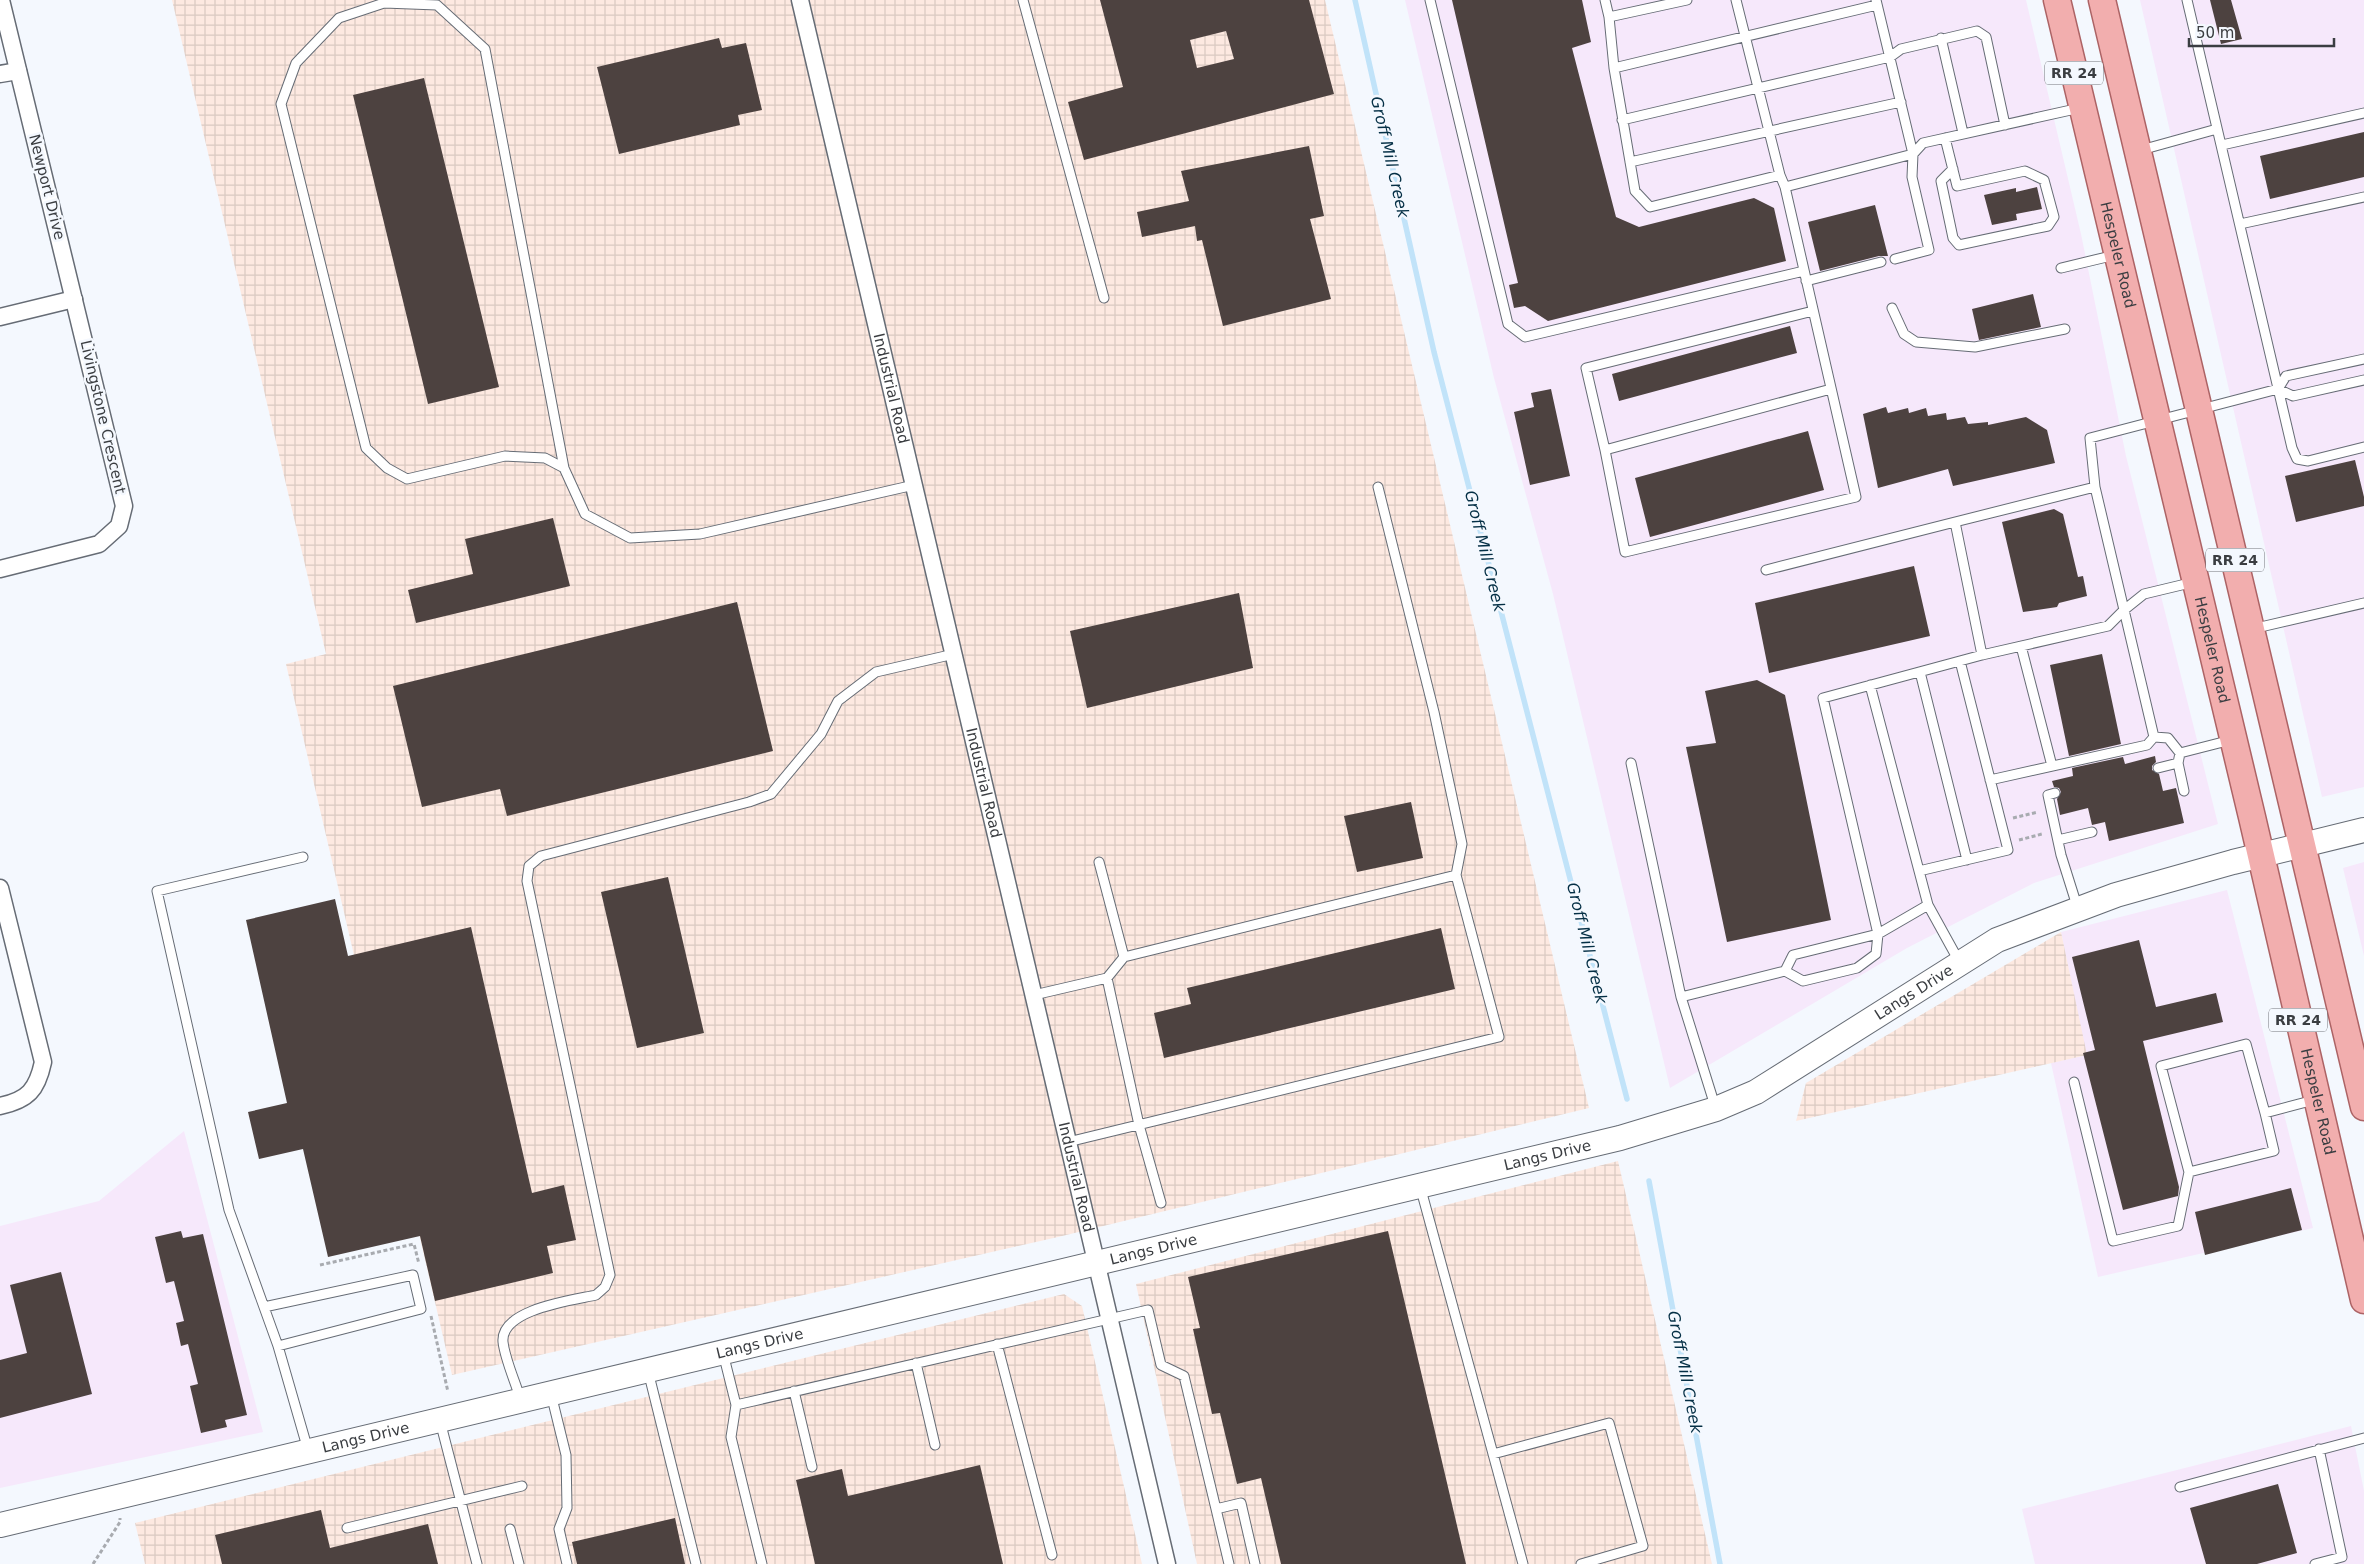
<svg xmlns="http://www.w3.org/2000/svg" width="2364" height="1564" viewBox="0 0 2364 1564" font-family="'DejaVu Sans',sans-serif">
	<style>
		.commercial { fill: #f6e8fb }
		.industrial { fill: url(#industrial-grid) }
		.lines { fill: none; stroke-linecap: round; stroke-linejoin: round }
		.stream { stroke: #c1e3f9; stroke-width: 5.5 }
		.building { fill: #4d4240; fill-rule: evenodd }
		.lane-casing { stroke: #666c75; stroke-width: 11 }
		.street-casing { stroke: #666c75; stroke-width: 19 }
		.secondary-casing { stroke: #666c75; stroke-width: 26 }
		.primary-casing { stroke: #ac6365; stroke-width: 29 }
		.path { stroke: #a8abb0; stroke-width: 3; stroke-dasharray: 4 2.5; stroke-linecap: butt }
		.lane { stroke: #fff; stroke-width: 9 }
		.street { stroke: #fff; stroke-width: 16 }
		.secondary { stroke: #fff; stroke-width: 24 }
		.primary { stroke: #f2aeae; stroke-width: 26 }
		.labels { text-anchor: middle; dominant-baseline: central; stroke-width: 5; stroke-linejoin: round; paint-order: stroke }
		.shield { fill: #f4f8fe; stroke: #72757a; stroke-width: 1 }
		.shield-label { font-size: 14px; font-weight: bold; fill: #3a3d41 }
		.street-label { font-size: 15px; fill: #3a3d41; stroke: #f4f8fe }
		.water-label { font-size: 16px; font-style: italic; fill: #042f45; stroke: #f4f8fe }
	</style>
	<defs>
		<pattern id="industrial-grid" width="8" height="8" patternUnits="userSpaceOnUse" patternTransform="scale(1.25)"><rect width="8" height="8" fill="#fde9e1"/><path d="M0 4h8M4 0v8" fill="none" stroke="#dac9c2"/></pattern>
	</defs>
	<rect width="100%" height="100%" fill="#f4f8fe"/>
	<path class="commercial" d="M 1405,0 L 2026,0 L 2081,234 L 2126,456 L 2218,824 L 2034,883 L 1907,948 L 1670,1088 L 1553,594 L 1494,378 Z
		M 2140,0 L 2364,0 L 2364,787 L 2322,797 Z
		M 2364,862 L 2364,956 L 2343,868 Z
		M 2227,890 L 2313,1228 L 2098,1277 L 2051,1063 L 2086,1055 L 2061,932 Z
		M 184,1131 L 263,1432 L 0,1488 L 0,1226 L 99,1201 Z
		M 2351,1426 L 2364,1491 L 2364,1564 L 2035,1564 L 2022,1509 Z"/>
	<path class="industrial" d="M 172,0 L 1325,0 L 1589,1108 L 1058,1237 L 452,1375 L 286,664 L 326,654 Z
		M 2061,932 L 2087,1055 L 1796,1121 L 1806,1083 Z
		M 1618,1161 L 1712,1564 L 1197,1564 L 1136,1284 Z
		M 1064,1294 L 1082,1306 L 1142,1564 L 145,1564 L 135,1523 Z"/>
	<g class="lines">
		<path class="stream" d="M 1355,0 L 1434,352 L 1627,1099
			M 1649,1181 L 1720,1564"/>
	</g>
	<path class="building" d="M 1100,0 L 1309,0 L 1334,94 L 1084,160 L 1068,102 L 1123,87 ZM 1226,31 L 1234,59 L 1197,68 L 1190,40 Z
		M 1452,0 L 1582,0 L 1591,42 L 1572,48 L 1616,217 L 1639,227 L 1754,198 L 1774,208 L 1786,261 L 1548,321 L 1525,306 L 1514,308 L 1509,285 L 1518,283 Z
		M 2210,0 L 2231,0 L 2242,39 L 2221,44 Z
		M 719,38 L 722,48 L 746,43 L 762,110 L 738,115 L 740,125 L 619,154 L 597,67 Z
		M 424,78 L 499,387 L 428,404 L 353,95 Z
		M 2364,132 L 2364,177 L 2270,199 L 2260,156 Z
		M 1309,146 L 1324,216 L 1310,219 L 1331,299 L 1223,326 L 1202,240 L 1197,241 L 1195,226 L 1142,237 L 1137,212 L 1189,201 L 1181,171 Z
		M 2037,187 L 2042,209 L 2016,214 L 2017,220 L 1992,225 L 1984,195 L 2016,188 L 2016,192 Z
		M 1875,205 L 1888,256 L 1879,256 L 1820,271 L 1808,222 Z
		M 2033,294 L 2041,327 L 1979,340 L 1972,309 Z
		M 1790,326 L 1797,353 L 1619,401 L 1612,374 Z
		M 1551,389 L 1570,476 L 1530,485 L 1514,412 L 1534,407 L 1531,393 Z
		M 1886,407 L 1888,413 L 1908,408 L 1909,413 L 1926,408 L 1928,416 L 1946,413 L 1947,420 L 1965,417 L 1968,424 L 1988,422 L 1988,425 L 2026,417 L 2047,430 L 2055,463 L 1953,486 L 1948,469 L 1878,488 L 1863,414 Z
		M 1808,431 L 1824,490 L 1650,537 L 1635,478 Z
		M 2355,460 L 2364,497 L 2364,506 L 2296,522 L 2285,476 Z
		M 2054,509 L 2063,514 L 2078,577 L 2083,576 L 2087,596 L 2059,603 L 2057,607 L 2023,612 L 2002,522 Z
		M 553,518 L 570,586 L 416,623 L 408,590 L 473,574 L 465,539 Z
		M 1914,566 L 1930,636 L 1769,673 L 1755,603 Z
		M 1239,593 L 1253,668 L 1087,708 L 1070,631 Z
		M 737,602 L 773,751 L 507,816 L 500,789 L 422,807 L 393,686 Z
		M 2102,654 L 2121,744 L 2069,756 L 2050,665 Z
		M 1757,680 L 1785,695 L 1831,920 L 1727,942 L 1686,747 L 1716,743 L 1705,691 Z
		M 2155,756 L 2156,762 L 2152,766 L 2152,770 L 2159,774 L 2163,791 L 2176,788 L 2184,823 L 2109,841 L 2105,822 L 2092,825 L 2088,808 L 2060,815 L 2057,799 L 2061,792 L 2059,788 L 2054,787 L 2052,781 L 2073,776 L 2072,768 L 2123,757 L 2125,764 Z
		M 1411,802 L 1423,858 L 1357,872 L 1344,816 Z
		M 668,877 L 704,1033 L 637,1048 L 601,892 Z
		M 335,899 L 348,956 L 471,927 L 532,1193 L 564,1185 L 576,1240 L 547,1246 L 553,1273 L 435,1301 L 420,1236 L 328,1257 L 303,1149 L 259,1159 L 248,1112 L 287,1103 L 246,920 Z
		M 1441,928 L 1455,989 L 1164,1058 L 1154,1013 L 1191,1004 L 1187,988 Z
		M 2139,940 L 2156,1007 L 2216,993 L 2223,1022 L 2143,1041 L 2179,1187 L 2178,1196 L 2123,1210 L 2083,1053 L 2095,1050 L 2072,957 Z
		M 2291,1188 L 2302,1230 L 2205,1255 L 2195,1212 Z
		M 181,1231 L 183,1238 L 203,1234 L 247,1415 L 225,1420 L 227,1427 L 201,1433 L 190,1386 L 198,1384 L 188,1344 L 181,1346 L 176,1323 L 184,1321 L 174,1281 L 166,1283 L 155,1237 Z
		M 1388,1231 L 1466,1564 L 1281,1564 L 1261,1478 L 1237,1484 L 1220,1413 L 1212,1414 L 1193,1329 L 1200,1328 L 1188,1277 Z
		M 61,1272 L 92,1394 L 0,1418 L 0,1360 L 27,1353 L 10,1285 Z
		M 980,1465 L 1003,1564 L 815,1564 L 796,1480 L 842,1469 L 848,1496 Z
		M 2278,1484 L 2297,1553 L 2257,1564 L 2206,1564 L 2190,1508 Z
		M 321,1510 L 330,1548 L 428,1524 L 438,1564 L 222,1564 L 215,1535 Z
		M 675,1518 L 685,1564 L 577,1564 L 572,1542 Z"/>
	<g class="lines">
		<g class="lane-casing">
			<path id="lane" d="M 1023,0 L 1104,298
				M 1430,0 L 1508,324 L 1525,337 L 1804,271
				M 1605,0 L 1609,17 L 1614,68 L 1635,191 L 1650,207 L 1780,175 L 1785,187
				M 1736,0 L 1780,175
				M 1876,0 L 1913,154 L 1912,177 L 1929,250 L 1895,259
				M 2187,0 L 2292,448 L 2297,459 L 2308,461 L 2364,447
				M 1609,17 L 1687,0
				M 1941,38 L 1963,133
				M 1614,68 L 1877,5
				M 1622,120 L 1890,57 L 1901,49 L 1977,31 L 1986,37 L 2005,125
				M 1945,138 L 1957,186 L 2025,171 L 2044,180 L 2054,217 L 2048,226 L 1959,245 L 1953,238 L 1941,181 L 1953,169
				M 2222,145 L 2364,113
				M 2141,150 L 2217,129
				M 1630,162 L 1901,102
				M 2240,224 L 2364,197
				M 2061,268 L 2115,255
				M 1806,281 L 1881,262
				M 1892,308 L 1904,334 L 1916,342 L 1975,347 L 2065,329
				M 1831,389 L 1605,450 L 1625,552 L 1856,497 L 1785,187 L 1913,154 L 1923,143 L 2080,108
				M 2278,389 L 2286,376 L 2364,359
				M 1605,450 L 1586,368 L 1813,311
				M 564,468 L 485,49 L 437,5 L 384,3 L 339,18 L 296,63 L 281,104 L 366,448 L 387,468 L 407,479 L 505,456 L 545,458 L 564,468 L 585,514 L 630,538 L 700,534 L 914,485
				M 1378,487 L 1434,712 L 1462,844 L 1456,875
				M 1955,522 L 2095,487
				M 1766,570 L 1955,522 L 1982,655
				M 2252,629 L 2364,603
				M 2021,646 L 2052,766
				M 1920,672 L 1967,860
				M 1870,685 L 1928,905 L 1878,934 L 1823,698 L 1982,655 L 2108,626 L 2124,610 L 2144,594 L 2194,582
				M 2180,753 L 2231,740
				M 1631,763 L 1681,997
				M 2158,768 L 2178,763
				M 1990,780 L 2147,745 L 2154,737
				M 2184,791 L 2178,763 L 2180,753 L 2168,738 L 2154,737 L 2095,487 L 2090,438 L 2278,389 L 2293,396 L 2364,380
				M 2055,793 L 2048,795 L 2061,855 L 2078,909
				M 2058,840 L 2092,832
				M 303,857 L 157,891 L 229,1210 L 278,1346 L 308,1450
				M 1099,862 L 1124,957
				M 1919,871 L 2008,850 L 1960,661
				M 1928,905 L 1960,963
				M 1107,978 L 1139,1125 L 1161,1203
				M 1034,995 L 1107,978 L 1124,957 L 1456,875 L 1499,1037 L 1068,1142
				M 2074,1082 L 2113,1241 L 2178,1226 L 2189,1172
				M 1716,1109 L 1681,997 L 1785,971 L 1793,955 L 1878,934 L 1876,954 L 1857,968 L 1803,981 L 1785,971
				M 2265,1113 L 2274,1151 L 2189,1172 L 2161,1066 L 2246,1044 L 2265,1113 L 2314,1100
				M 1420,1186 L 1523,1564
				M 264,1307 L 413,1275 L 421,1309 L 278,1346
				M 997,1344 L 1052,1555
				M 723,1353 L 736,1405 L 1148,1310 L 1161,1365 L 1184,1376 L 1216,1509
				M 916,1363 L 935,1445
				M 648,1371 L 696,1564
				M 794,1391 L 812,1467
				M 551,1394 L 566,1455 L 567,1508 L 559,1529 L 567,1564
				M 521,1401 C 516,1383 505,1360 503,1342 C 500,1309 574,1300 596,1295 L 605,1287 L 610,1275 L 527,881 L 529,866 L 541,856 L 749,802 L 771,794 L 821,734 L 838,701 L 876,672 L 954,654
				M 736,1405 L 731,1437 L 762,1564
				M 440,1421 L 477,1564
				M 1493,1454 L 1609,1423 L 1643,1546 L 1581,1564
				M 2180,1487 L 2364,1438
				M 347,1528 L 522,1486
				M 510,1529 L 519,1564
				M 1229,1564 L 1216,1509 L 1241,1503 L 1255,1564
				M 2315,1564 L 2342,1557 L 2319,1449"/>
		</g>
		<g class="street-casing">
			<g id="street">
				<path id="s1" d="M 800,0 L 1167,1564"/>
				<path d="M 0,74 L 18,71"/>
				<path d="M 0,317 L 74,299"/>
				<path d="M 0,569 L 99,544 L 119,526 L 124,506 L 1,0"/>
				<path d="M 0,888 L 43,1062 C 37,1090 28,1100 0,1106"/>
			</g>
		</g>
		<g class="secondary-casing">
			<g id="secondary">
				<path id="s2" d="M 0,1525 L 1620,1138 L 1716,1109 L 1756,1092 L 1997,940 L 2116,895 L 2233,862 L 2364,830"/>
			</g>
		</g>
		<g class="primary-casing">
			<g id="primary">
				<path id="s3" d="M 2057,0 L 2252,817 L 2364,1300"/>
				<path d="M 2102,0 L 2364,1107"/>
			</g>
		</g>
		<path class="path" d="M 2013,818 L 2038,812
			M 2019,840 L 2042,834
			M 320,1265 L 414,1244 L 419,1264
			M 431,1316 L 448,1392
			M 93,1564 L 120,1522 L 120,1518"/>
		<use href="#lane" class="lane"/>
		<use href="#street" class="street"/>
		<use href="#secondary" class="secondary"/>
		<use href="#primary" class="primary"/>
	</g>
	<g class="labels">
		<g class="shield">
			<rect x="2045" y="61.5" width="58" height="23" rx="4"/>
			<rect x="2206" y="548.5" width="58" height="23" rx="4"/>
			<rect x="2269" y="1008.5" width="58" height="23" rx="4"/>
		</g>
		<g class="shield-label">
			<text x="2074" y="73">RR 24</text>
			<text x="2235" y="560">RR 24</text>
			<text x="2298" y="1020">RR 24</text>
		</g>
		<g class="street-label">
			<text transform="translate(47 187) rotate(76)">Newport Drive</text>
			<text stroke="none"><textPath href="#s3" startOffset="262">Hespeler Road</textPath></text>
			<text stroke="none"><textPath href="#s1" startOffset="399">Industrial Road</textPath></text>
			<text transform="translate(103 417) rotate(77)">Livingstone Crescent</text>
			<text stroke="none"><textPath href="#s3" startOffset="668">Hespeler Road</textPath></text>
			<text stroke="none"><textPath href="#s1" startOffset="804">Industrial Road</textPath></text>
			<text stroke="none"><textPath href="#s2" startOffset="1996">Langs Drive</textPath></text>
			<text stroke="none"><textPath href="#s3" startOffset="1132">Hespeler Road</textPath></text>
			<text stroke="none"><textPath href="#s2" startOffset="1591">Langs Drive</textPath></text>
			<text stroke="none"><textPath href="#s1" startOffset="1209">Industrial Road</textPath></text>
			<text stroke="none"><textPath href="#s2" startOffset="1186">Langs Drive</textPath></text>
			<text stroke="none"><textPath href="#s2" startOffset="781">Langs Drive</textPath></text>
			<text stroke="none"><textPath href="#s2" startOffset="376">Langs Drive</textPath></text>
		</g>
		<g class="water-label">
			<text transform="translate(1390 157) rotate(77)">Groff Mill Creek</text>
			<text transform="translate(1485 551) rotate(76)">Groff Mill Creek</text>
			<text transform="translate(1587 943) rotate(76)">Groff Mill Creek</text>
			<text transform="translate(1685 1372) rotate(79)">Groff Mill Creek</text>
		</g>
	</g>
	<path d="M2189 38v8h145v-8" fill="none" stroke="#3a3d41" stroke-width="2.5"/>
	<text x="2196" y="38" font-size="15" fill="#3a3d41" stroke="#f4f8fe" stroke-width="4" paint-order="stroke">50 m</text>
</svg>
